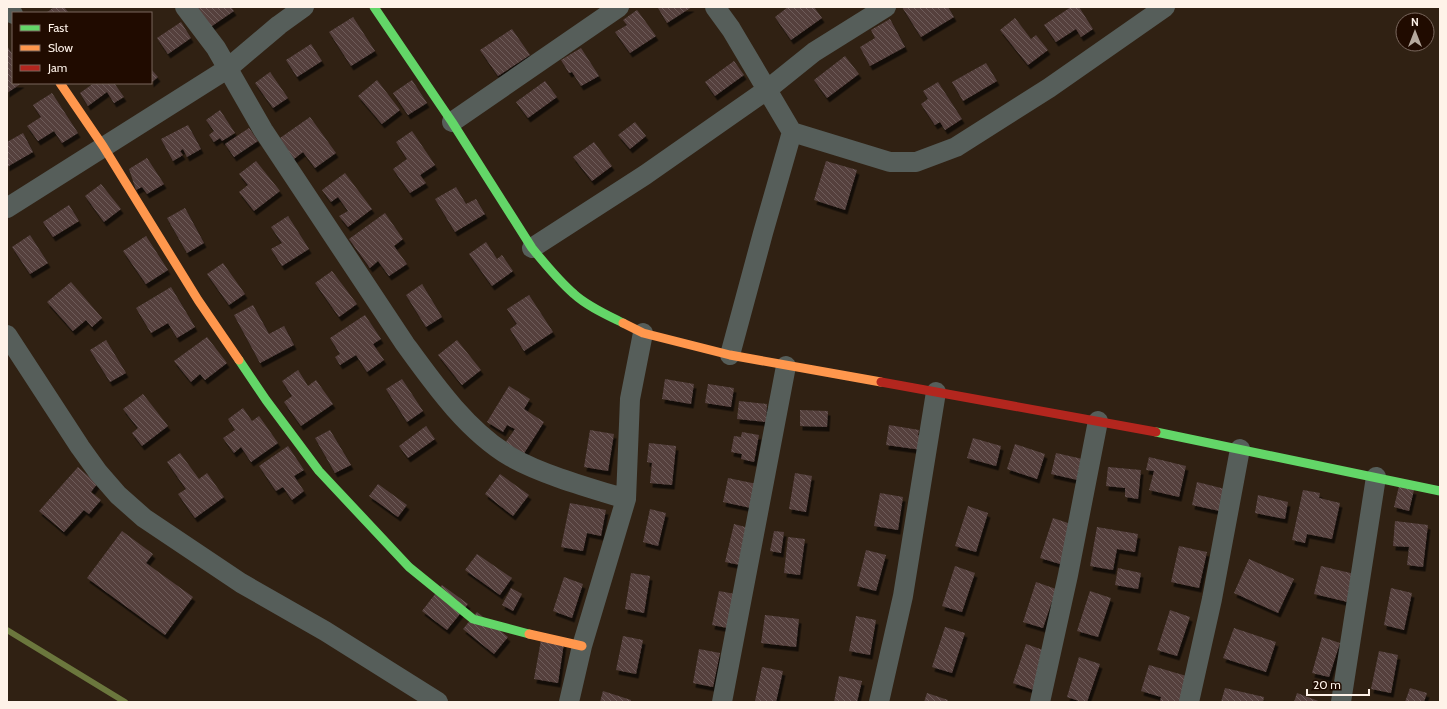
<svg xmlns="http://www.w3.org/2000/svg" width="1447" height="709" viewBox="0 0 1447 709" font-family="Cabin,sans-serif">
	<style>
		.lines { fill: none; stroke-linecap: round; stroke-linejoin: round }
		.stream { stroke: #6b773d; stroke-width: 6 }
		.building { fill: url(#building-back-hatch); filter: url(#shadow) }
		.street { stroke: #565e5a; stroke-width: 20 }
		.fast { stroke: #63d668; stroke-width: 9 }
		.slow { stroke: #ff974d; stroke-width: 9 }
		.jam { stroke: #b3261e; stroke-width: 9 }
	</style>
	<defs>
		<pattern id="building-back-hatch" width="6" height="6" patternUnits="userSpaceOnUse"><rect width="6" height="6" fill="#54403e"/><path d="M-1 5l2 2M0 0l6 6M5-1l2 2" fill="none" stroke="#6e5c5a"/></pattern>
		<filter id="shadow"><feDropShadow dx="2.5" dy="4.5" stdDeviation="0" flood-color="#0009"/></filter>
	</defs>
	<rect width="100%" height="100%" fill="#302113"/>
	<g class="lines">
		<path class="stream" d="M 7,630 L 125,702"/>
	</g>
	<path class="building" d="M 54,7 L 64,7 L 69,13 L 46,13 Z
		M 195,7 L 231,7 L 234,11 L 209,28 Z
		M 660,7 L 692,7 L 667,23 L 658,8 Z
		M 788,7 L 814,7 L 822,18 L 791,40 L 775,17 Z
		M 902,7 L 948,7 L 954,17 L 921,37 Z
		M 1071,7 L 1079,7 L 1093,29 L 1081,37 L 1076,29 L 1056,42 L 1044,25 Z
		M 637,10 L 656,36 L 630,53 L 615,32 L 627,25 L 623,20 Z
		M 353,17 L 375,51 L 351,66 L 329,32 Z
		M 1015,18 L 1031,39 L 1036,35 L 1048,50 L 1028,65 L 1000,30 Z
		M 890,19 L 905,47 L 870,66 L 860,47 L 875,38 L 871,30 Z
		M 181,22 L 191,38 L 168,54 L 157,38 Z
		M 512,29 L 530,55 L 498,76 L 480,50 Z
		M 311,44 L 322,61 L 297,77 L 286,60 Z
		M 7,46 L 13,55 L 13,83 L 22,83 L 7,93 Z
		M 581,48 L 599,76 L 581,86 L 572,72 L 569,73 L 561,60 Z
		M 845,56 L 859,74 L 827,98 L 814,80 Z
		M 734,61 L 744,75 L 715,96 L 705,82 Z
		M 986,63 L 997,81 L 963,101 L 952,82 Z
		M 151,69 L 158,77 L 151,83 Z
		M 270,72 L 288,98 L 273,108 L 255,83 Z
		M 377,80 L 400,110 L 382,124 L 358,96 Z
		M 412,80 L 427,103 L 408,115 L 393,93 Z
		M 545,81 L 557,97 L 528,118 L 516,102 Z
		M 938,82 L 962,119 L 945,130 L 940,122 L 935,125 L 921,104 L 928,99 L 923,91 Z
		M 94,83 L 114,83 L 124,97 L 114,103 L 107,92 L 88,106 L 80,93 Z
		M 52,93 L 78,133 L 62,143 L 54,131 L 38,141 L 27,126 L 41,117 L 33,105 Z
		M 220,110 L 235,133 L 222,141 L 220,138 L 214,142 L 209,135 L 214,131 L 206,120 Z
		M 310,117 L 336,153 L 315,168 L 303,152 L 294,159 L 280,138 Z
		M 635,122 L 646,136 L 630,149 L 618,135 Z
		M 188,125 L 201,149 L 187,157 L 183,149 L 180,151 L 183,155 L 173,161 L 161,139 Z
		M 249,128 L 258,141 L 234,157 L 225,144 Z
		M 412,131 L 435,165 L 420,175 L 426,183 L 410,193 L 393,169 L 407,159 L 396,142 Z
		M 23,133 L 33,152 L 7,167 L 7,142 Z
		M 594,142 L 612,166 L 592,181 L 573,157 Z
		M 147,158 L 164,184 L 147,194 L 142,187 L 136,190 L 129,169 Z
		M 256,161 L 280,191 L 254,211 L 239,192 L 248,185 L 239,174 Z
		M 826,161 L 857,170 L 845,210 L 814,200 Z
		M 345,173 L 372,209 L 348,227 L 339,216 L 348,211 L 338,197 L 331,202 L 322,190 Z
		M 101,184 L 121,209 L 104,222 L 85,196 Z
		M 456,187 L 466,204 L 476,199 L 485,214 L 455,232 L 435,199 Z
		M 69,205 L 79,221 L 53,237 L 43,222 Z
		M 185,208 L 204,243 L 187,253 L 167,218 Z
		M 385,213 L 403,239 L 394,246 L 407,264 L 389,276 L 378,261 L 370,268 L 349,239 Z
		M 288,216 L 309,249 L 282,266 L 271,249 L 282,243 L 271,227 Z
		M 30,235 L 48,263 L 30,274 L 12,247 Z
		M 146,236 L 168,270 L 146,284 L 123,251 Z
		M 486,242 L 497,259 L 502,255 L 513,271 L 492,286 L 469,254 Z
		M 223,263 L 245,294 L 229,305 L 207,274 Z
		M 332,271 L 357,304 L 339,317 L 315,283 Z
		M 71,282 L 102,318 L 92,327 L 86,320 L 73,331 L 47,302 Z
		M 422,284 L 442,317 L 426,327 L 406,295 Z
		M 171,287 L 195,327 L 177,338 L 168,323 L 151,333 L 136,308 Z
		M 529,295 L 553,332 L 524,351 L 510,329 L 517,324 L 507,309 Z
		M 253,305 L 269,334 L 284,326 L 294,345 L 260,363 L 234,315 Z
		M 365,315 L 381,339 L 373,344 L 384,360 L 367,372 L 356,355 L 340,365 L 335,357 L 340,354 L 330,338 Z
		M 207,337 L 227,363 L 205,380 L 200,374 L 191,382 L 174,361 Z
		M 106,340 L 126,373 L 110,382 L 90,350 Z
		M 457,340 L 481,370 L 462,385 L 438,355 Z
		M 298,370 L 308,386 L 316,380 L 333,404 L 301,426 L 284,402 L 292,396 L 282,381 Z
		M 402,379 L 423,411 L 407,422 L 386,389 Z
		M 665,379 L 694,384 L 691,404 L 662,399 Z
		M 708,384 L 734,388 L 731,407 L 705,403 Z
		M 509,386 L 530,399 L 524,409 L 544,422 L 523,455 L 505,443 L 515,429 L 507,425 L 503,432 L 487,422 Z
		M 143,394 L 168,426 L 142,446 L 132,433 L 138,428 L 123,409 Z
		M 739,401 L 767,404 L 766,422 L 737,419 Z
		M 243,408 L 252,421 L 259,416 L 278,443 L 251,462 L 241,447 L 234,453 L 223,438 L 235,430 L 228,419 Z
		M 800,410 L 828,411 L 827,427 L 800,426 Z
		M 889,425 L 919,430 L 918,435 L 925,436 L 922,450 L 886,445 Z
		M 426,426 L 435,439 L 408,458 L 399,446 Z
		M 330,430 L 351,465 L 335,473 L 315,438 Z
		M 590,430 L 614,434 L 608,471 L 584,467 Z
		M 742,432 L 759,435 L 754,462 L 741,459 L 742,454 L 731,452 L 734,436 L 741,437 Z
		M 973,438 L 1001,446 L 996,466 L 967,458 Z
		M 649,443 L 676,446 L 672,485 L 650,483 L 652,463 L 647,462 Z
		M 1015,444 L 1045,454 L 1037,479 L 1007,469 Z
		M 288,446 L 304,470 L 294,476 L 304,491 L 292,500 L 283,487 L 276,491 L 259,466 Z
		M 180,453 L 199,479 L 207,473 L 224,497 L 195,518 L 178,494 L 186,489 L 167,462 Z
		M 1056,453 L 1087,460 L 1082,481 L 1051,474 Z
		M 1149,457 L 1186,466 L 1179,497 L 1149,490 L 1154,471 L 1146,470 Z
		M 78,467 L 97,484 L 91,492 L 101,500 L 89,514 L 84,510 L 64,532 L 39,511 Z
		M 1108,467 L 1141,470 L 1138,499 L 1125,497 L 1125,488 L 1106,486 Z
		M 795,473 L 812,476 L 806,512 L 789,509 Z
		M 500,474 L 529,495 L 513,516 L 485,494 Z
		M 728,478 L 757,484 L 751,508 L 723,502 Z
		M 1197,482 L 1229,490 L 1224,512 L 1192,505 Z
		M 378,484 L 407,505 L 398,517 L 369,496 Z
		M 1399,486 L 1414,490 L 1409,511 L 1394,507 Z
		M 1303,490 L 1320,493 L 1319,498 L 1340,503 L 1332,539 L 1307,534 L 1305,543 L 1292,540 Z
		M 880,493 L 903,497 L 898,530 L 874,526 Z
		M 1258,495 L 1288,502 L 1285,519 L 1255,513 Z
		M 570,503 L 606,510 L 601,536 L 587,533 L 583,551 L 561,547 Z
		M 968,506 L 988,513 L 976,552 L 955,546 Z
		M 650,509 L 666,513 L 658,546 L 643,542 Z
		M 1053,518 L 1074,525 L 1060,564 L 1040,558 Z
		M 1395,521 L 1428,525 L 1423,567 L 1407,565 L 1409,547 L 1393,546 Z
		M 734,524 L 749,528 L 740,565 L 725,562 Z
		M 1097,527 L 1138,534 L 1135,552 L 1117,549 L 1113,570 L 1090,566 Z
		M 122,531 L 153,554 L 146,563 L 193,597 L 165,635 L 87,578 Z
		M 774,531 L 784,532 L 781,553 L 770,551 Z
		M 788,537 L 805,539 L 800,575 L 784,573 Z
		M 1179,546 L 1207,552 L 1199,588 L 1171,582 Z
		M 866,550 L 886,555 L 876,591 L 857,586 Z
		M 477,554 L 512,578 L 500,595 L 465,570 Z
		M 1249,559 L 1294,579 L 1278,613 L 1234,593 Z
		M 955,566 L 975,573 L 962,612 L 942,606 Z
		M 1321,566 L 1363,576 L 1356,604 L 1314,594 Z
		M 1118,568 L 1141,573 L 1138,589 L 1115,585 Z
		M 631,573 L 650,576 L 644,613 L 625,609 Z
		M 564,577 L 583,584 L 572,618 L 553,611 Z
		M 1036,582 L 1056,589 L 1043,628 L 1023,622 Z
		M 442,585 L 468,604 L 447,630 L 422,611 Z
		M 511,588 L 522,594 L 513,611 L 502,605 Z
		M 1391,588 L 1412,593 L 1404,630 L 1384,625 Z
		M 719,591 L 740,595 L 733,629 L 712,625 Z
		M 1090,591 L 1111,598 L 1098,637 L 1077,631 Z
		M 1170,610 L 1190,617 L 1177,656 L 1157,650 Z
		M 477,612 L 508,637 L 494,654 L 463,629 Z
		M 765,615 L 799,619 L 796,647 L 761,643 Z
		M 856,616 L 876,620 L 870,655 L 849,651 Z
		M 945,627 L 965,633 L 952,673 L 932,667 Z
		M 1234,628 L 1276,642 L 1266,672 L 1223,658 Z
		M 623,636 L 643,640 L 636,674 L 616,670 Z
		M 1322,637 L 1340,643 L 1329,677 L 1312,673 Z
		M 541,640 L 564,643 L 558,683 L 534,679 Z
		M 1026,644 L 1046,651 L 1034,690 L 1013,683 Z
		M 699,649 L 720,653 L 713,687 L 693,683 Z
		M 1379,651 L 1398,655 L 1391,693 L 1371,689 Z
		M 1079,657 L 1100,664 L 1087,702 L 1082,702 L 1067,697 Z
		M 1149,665 L 1190,677 L 1182,702 L 1160,702 L 1161,697 L 1141,691 Z
		M 762,667 L 783,671 L 776,702 L 755,701 Z
		M 839,676 L 862,681 L 857,702 L 834,702 Z
		M 1225,688 L 1264,697 L 1263,702 L 1221,702 Z
		M 1410,688 L 1427,693 L 1424,702 L 1405,702 Z
		M 603,691 L 631,700 L 631,702 L 600,702 Z
		M 927,693 L 948,700 L 947,702 L 924,702 Z
		M 1297,693 L 1321,702 L 1294,702 Z"/>
	<g class="lines">
		<path class="street" d="M 8,7 L 13,14
			M 185,7 L 216,48 L 263,130 L 405,344 C 434,384 467,431 511,457 C 543,475 590,488 626,499
			M 715,7 L 731,29 L 792,132 L 890,162 L 916,162 L 956,147 L 1049,88 L 1165,7
			M 452,122 L 619,7
			M 7,208 L 227,69 L 279,25 L 304,7
			M 532,248 L 645,175 L 768,89 L 814,52 L 886,7
			M 7,335 L 80,447 L 98,472 L 118,495 L 144,518 L 241,583 L 325,631 L 438,702
			M 730,355 L 763,233 L 792,132
			M 569,702 L 582,646 L 626,499 L 630,399 L 643,333
			M 722,702 L 786,366
			M 879,702 L 903,596 L 936,392
			M 1040,702 L 1068,575 L 1098,421
			M 1189,702 L 1212,599 L 1240,449
			M 1341,702 L 1376,477"/>
		<path class="fast" d="M 374,7 L 452,122 L 532,248 C 545,264 559,281 574,294 C 587,306 607,315 623,323
			M 239,360 L 266,400 L 319,471 L 409,567 L 473,619 L 529,634
			M 1156,432 L 1440,491"/>
		<path class="slow" d="M 60,83 L 103,146 L 198,300 L 239,360
			M 623,323 L 643,333 L 730,355 L 881,382
			M 529,634 L 582,646"/>
		<path class="jam" d="M 881,382 L 1156,432"/>
	</g>
	<rect width="1447" height="709" fill="none" stroke="#fef2e8" stroke-width="16"/>
	<rect x="12" y="12" width="140" height="72" fill="#200b00" stroke="#79675d"/>
	<rect x="20" y="25" width="20" height="6" fill="#63d668" stroke="#79675d"/>
	<text x="48" y="32" font-size="12" fill="#fef2e8">Fast</text>
	<rect x="20" y="45" width="20" height="6" fill="#ff974d" stroke="#79675d"/>
	<text x="48" y="52" font-size="12" fill="#fef2e8">Slow</text>
	<rect x="20" y="65" width="20" height="6" fill="#b3261e" stroke="#79675d"/>
	<text x="48" y="72" font-size="12" fill="#fef2e8">Jam</text>
	<g transform="translate(1415 32)"><circle r="19" fill="#200b00" stroke="#79675d"/>
	<path d="M0-3L7 15L0 10L-7 15Z" fill="#b6a99d"/>
	<text y="-6" font-size="11" font-weight="bold" text-anchor="middle" fill="#fef2e8">N</text>
	</g>
	<path d="M1307 689v6h62v-6" fill="none" stroke="#fef2e8" stroke-width="2"/>
	<text x="1313" y="689" font-size="12" fill="#fef2e8" stroke="#200b00" stroke-width="3" paint-order="stroke">20 m</text>
</svg>
